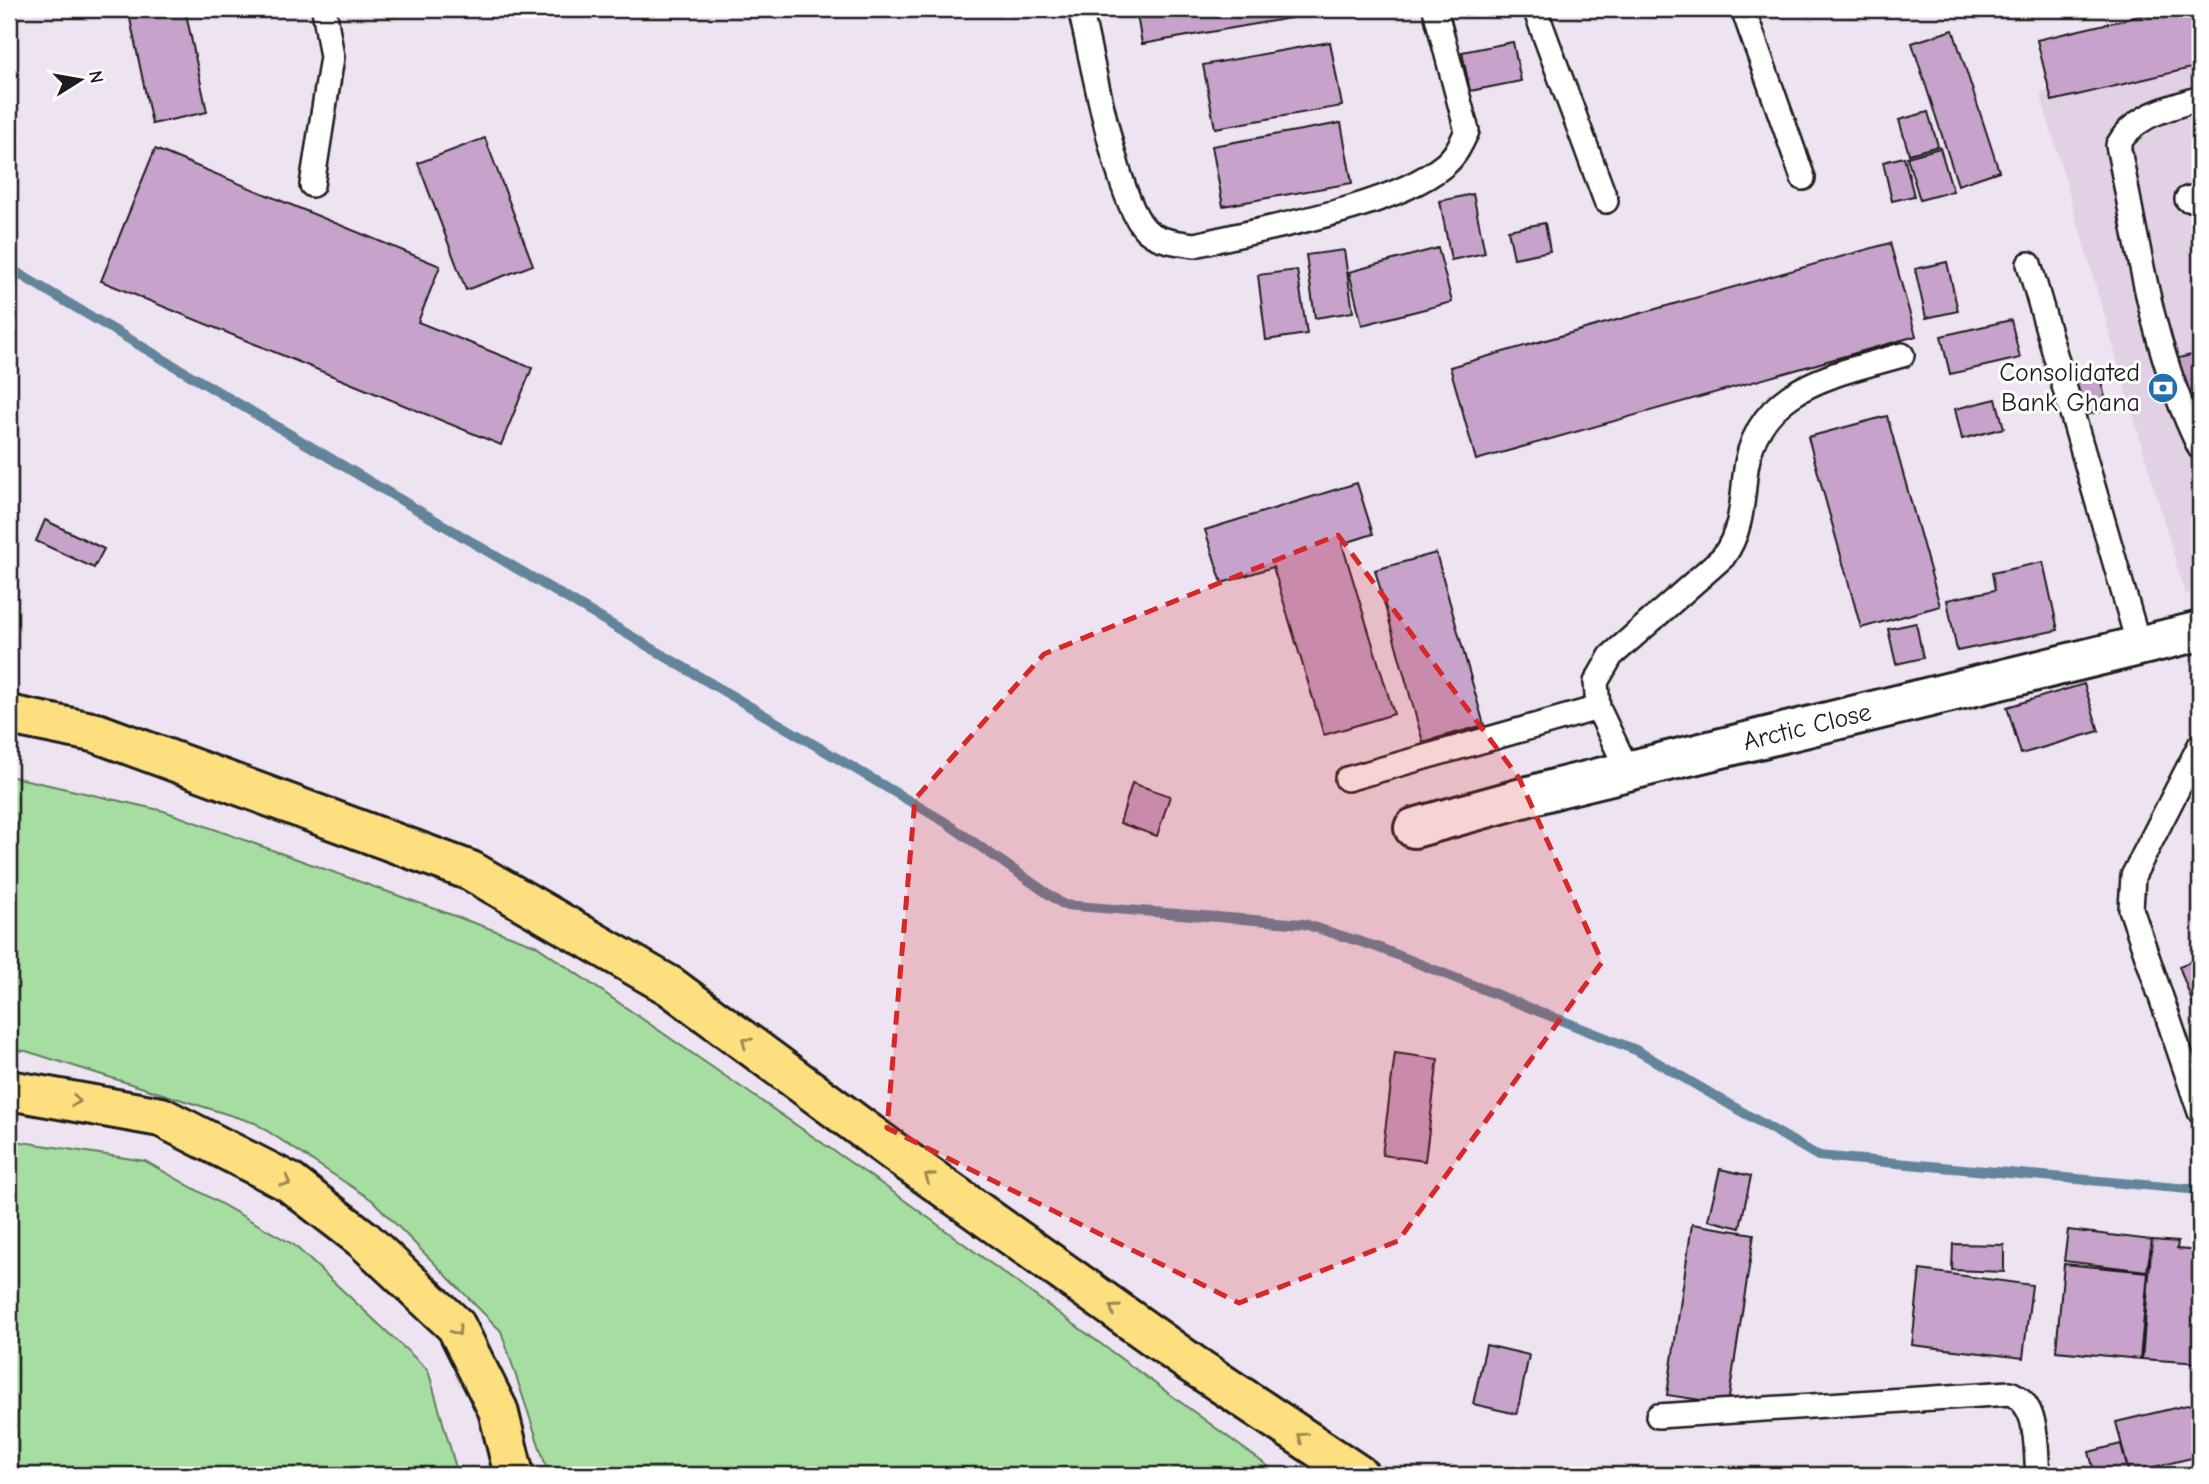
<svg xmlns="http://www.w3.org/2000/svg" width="2209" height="1484" viewBox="0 0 2209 1484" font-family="'Comic Neue',sans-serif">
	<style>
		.built { fill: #e2d0e5 }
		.green { fill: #a6dea2; stroke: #617d5f; stroke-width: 2 }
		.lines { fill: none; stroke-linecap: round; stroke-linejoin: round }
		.stream { stroke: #63859c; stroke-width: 10 }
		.building { fill: #c7a3cc; stroke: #1c1c1c; stroke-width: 2 }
		.lane-casing { stroke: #1c1c1c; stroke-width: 28 }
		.street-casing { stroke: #1c1c1c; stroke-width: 44 }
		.highway-casing { stroke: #1c1c1c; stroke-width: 44 }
		.lane { stroke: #fff; stroke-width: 23 }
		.street { stroke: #fff; stroke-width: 38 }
		.highway { stroke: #fedf80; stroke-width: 38 }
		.oneway { stroke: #988753 }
		.marked { fill: #d62828; fill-opacity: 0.2; stroke: #d62828; stroke-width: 5; stroke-dasharray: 14 9; stroke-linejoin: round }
		.labels { text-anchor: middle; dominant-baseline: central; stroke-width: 6; stroke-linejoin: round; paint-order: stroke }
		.poi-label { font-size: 26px; fill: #1c1c1c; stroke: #fff; text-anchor: end }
		.street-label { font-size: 26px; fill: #1c1c1c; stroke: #fff }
	</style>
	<rect width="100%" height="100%" fill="#eee3f0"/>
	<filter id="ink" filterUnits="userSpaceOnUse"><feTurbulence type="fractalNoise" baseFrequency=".0143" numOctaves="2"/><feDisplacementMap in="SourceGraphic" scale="14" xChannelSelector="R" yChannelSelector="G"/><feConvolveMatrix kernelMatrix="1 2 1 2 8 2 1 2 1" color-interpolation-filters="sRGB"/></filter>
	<g filter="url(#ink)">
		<path class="built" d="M 2200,46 L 2200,589 L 2185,594 L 2040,93 Z"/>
		<path class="green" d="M 9,776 L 164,811 L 535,945 L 889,1189 L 1280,1475 L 549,1475 L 501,1331 L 372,1200 L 255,1123 L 26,1051 L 9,1050 Z
			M 9,1140 L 145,1161 L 294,1245 L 428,1370 L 458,1475 L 9,1475 Z"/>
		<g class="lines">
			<path class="stream" d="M 9,268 L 945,822 L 1064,905 L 1304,924 L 1377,947 L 1636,1050 L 1818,1156 L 2200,1190"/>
		</g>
		<path class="building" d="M 128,9 L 185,9 L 207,112 L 152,124 Z
			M 1136,9 L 1342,9 L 1142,44 Z
			M 2169,9 L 2200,9 L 2200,66 L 2052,101 L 2037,40 Z
			M 1953,30 L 1999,171 L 1958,185 L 1912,43 Z
			M 1330,42 L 1342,106 L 1215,128 L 1203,65 Z
			M 1513,42 L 1521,81 L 1470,91 L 1462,52 Z
			M 1928,112 L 1938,146 L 1909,154 L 1899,120 Z
			M 1341,123 L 1352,183 L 1223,206 L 1212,146 Z
			M 485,138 L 533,265 L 466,290 L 418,163 Z
			M 1940,148 L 1953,191 L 1920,200 L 1907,157 Z
			M 155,149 L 440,266 L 418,322 L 532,368 L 501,445 L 101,281 Z
			M 1904,157 L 1914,196 L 1892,201 L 1883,162 Z
			M 1473,194 L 1485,253 L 1451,260 L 1440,201 Z
			M 1545,223 L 1550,251 L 1514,258 L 1508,230 Z
			M 1890,243 L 1916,336 L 1476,460 L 1450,367 Z
			M 1438,248 L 1452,302 L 1362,325 L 1349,272 Z
			M 1344,250 L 1353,312 L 1315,318 L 1306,255 Z
			M 1947,262 L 1958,311 L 1926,318 L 1915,269 Z
			M 1297,270 L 1307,334 L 1266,340 L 1258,275 Z
			M 2011,320 L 2020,358 L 1950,374 L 1941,336 Z
			M 2200,353 L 2200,407 L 2181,411 L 2170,360 Z
			M 2099,374 L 2108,409 L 2072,419 L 2063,383 Z
			M 1996,399 L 2004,428 L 1962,439 L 1955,409 Z
			M 1887,416 L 1940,606 L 1861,628 L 1808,437 Z
			M 1357,483 L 1373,534 L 1342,544 L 1394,714 L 1324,735 L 1273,567 L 1222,583 L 1205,530 Z
			M 45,520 L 104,549 L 94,568 L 36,541 Z
			M 1436,553 L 1484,725 L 1423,742 L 1375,570 Z
			M 2043,562 L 2058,630 L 1957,651 L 1947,600 L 1995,590 L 1992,573 Z
			M 1916,623 L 1923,658 L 1896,664 L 1888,629 Z
			M 2084,684 L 2099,731 L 2021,754 L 2007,707 Z
			M 1132,783 L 1170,796 L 1157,836 L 1120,823 Z
			M 2200,958 L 2200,1023 L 2179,966 Z
			M 1395,1053 L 1438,1059 L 1425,1161 L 1382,1155 Z
			M 1720,1169 L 1751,1176 L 1740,1228 L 1708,1220 Z
			M 1692,1224 L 1754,1234 L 1728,1404 L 1667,1395 Z
			M 2068,1230 L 2152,1240 L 2147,1271 L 2064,1261 Z
			M 2152,1240 L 2178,1242 L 2177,1249 L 2200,1251 L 2200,1363 L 2142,1359 Z
			M 1953,1244 L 2004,1245 L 2004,1272 L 1952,1270 Z
			M 2064,1264 L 2148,1272 L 2140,1359 L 2056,1351 Z
			M 1920,1270 L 2032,1285 L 2023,1358 L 1912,1345 Z
			M 1486,1345 L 1529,1355 L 1517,1414 L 1473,1404 Z
			M 2200,1402 L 2200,1456 L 2129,1473 L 2116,1422 Z
			M 2121,1444 L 2129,1475 L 2095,1475 L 2089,1452 Z"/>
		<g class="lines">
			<g class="lane-casing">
				<path id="lane" d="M 1080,9 C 1092,56 1116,199 1145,229 C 1156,241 1179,243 1195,245 C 1264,228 1389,209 1443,166 C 1455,157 1461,144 1467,131 L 1435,9
					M 1535,9 L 1606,201
					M 1743,9 L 1803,178
					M 2200,98 C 2168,109 2135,114 2118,145 C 2139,249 2152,351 2200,448
					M 312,185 L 332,57 L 324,9
					M 2187,199 L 2200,196
					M 2029,264 L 2139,646
					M 2200,745 L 2133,876 L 2131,909 L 2200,1112
					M 1628,771 L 1598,708 L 1596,682 L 1611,656 L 1723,557 C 1741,533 1742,505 1745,476 C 1754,387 1831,376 1902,355
					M 1347,779 L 1598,708
					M 1658,1416 L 2010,1393 C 2040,1405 2035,1447 2038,1475"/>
			</g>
			<g class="street-casing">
				<g id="street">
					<path id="s1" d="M 1414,828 L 1558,788 L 2200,631"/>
				</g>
			</g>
			<g class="highway-casing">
				<path id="highway" d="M 9,715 L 97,733 L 471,871 L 670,986 L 890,1149 L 1192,1364 L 1359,1475
					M 9,1090 L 161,1117 L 289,1182 L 363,1239 L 456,1326 L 498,1410 L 514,1475"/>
			</g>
			<use href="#lane" class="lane"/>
			<use href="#street" class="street"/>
			<use href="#highway" class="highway"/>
		</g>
		<defs><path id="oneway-chevron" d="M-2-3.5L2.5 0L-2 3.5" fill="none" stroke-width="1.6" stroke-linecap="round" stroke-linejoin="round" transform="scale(1.75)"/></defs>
		<g class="oneway">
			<use href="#oneway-chevron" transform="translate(746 1042) rotate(-143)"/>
			<use href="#oneway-chevron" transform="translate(76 1101) rotate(11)"/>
			<use href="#oneway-chevron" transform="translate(929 1177) rotate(-145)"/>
			<use href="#oneway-chevron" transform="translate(286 1182) rotate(31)"/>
			<use href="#oneway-chevron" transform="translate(1114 1309) rotate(-145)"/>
			<use href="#oneway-chevron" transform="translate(457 1331) rotate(57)"/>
			<use href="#oneway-chevron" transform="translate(1302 1437) rotate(-146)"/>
		</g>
	</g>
	<path class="marked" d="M 1338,535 L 1519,778 L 1602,962 L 1398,1241 L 1239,1303 L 887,1128 L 915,799 L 1044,654 Z"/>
	<defs>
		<g id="bank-disc" transform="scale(1.575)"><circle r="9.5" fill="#1f6fb2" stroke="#fff"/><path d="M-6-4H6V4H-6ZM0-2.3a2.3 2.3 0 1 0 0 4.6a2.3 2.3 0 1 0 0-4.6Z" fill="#fff"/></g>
	</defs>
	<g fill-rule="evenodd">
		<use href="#bank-disc" x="2163" y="388"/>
	</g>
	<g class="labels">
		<g class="poi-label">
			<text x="2140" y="373">Consolidated<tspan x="2140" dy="30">Bank Ghana</tspan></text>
		</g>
		<g class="street-label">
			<text stroke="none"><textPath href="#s1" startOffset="406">Arctic Close</textPath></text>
		</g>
	</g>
	<rect width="2209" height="1484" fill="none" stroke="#fff" stroke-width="35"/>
	<rect x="18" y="18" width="2174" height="1449" fill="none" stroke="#1c1c1c" stroke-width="2.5" filter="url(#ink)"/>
	<g transform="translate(80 80) rotate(79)" stroke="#ffffff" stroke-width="5" paint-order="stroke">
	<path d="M0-5L12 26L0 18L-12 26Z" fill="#1c1c1c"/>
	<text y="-10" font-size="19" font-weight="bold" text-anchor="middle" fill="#1c1c1c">N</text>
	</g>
</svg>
